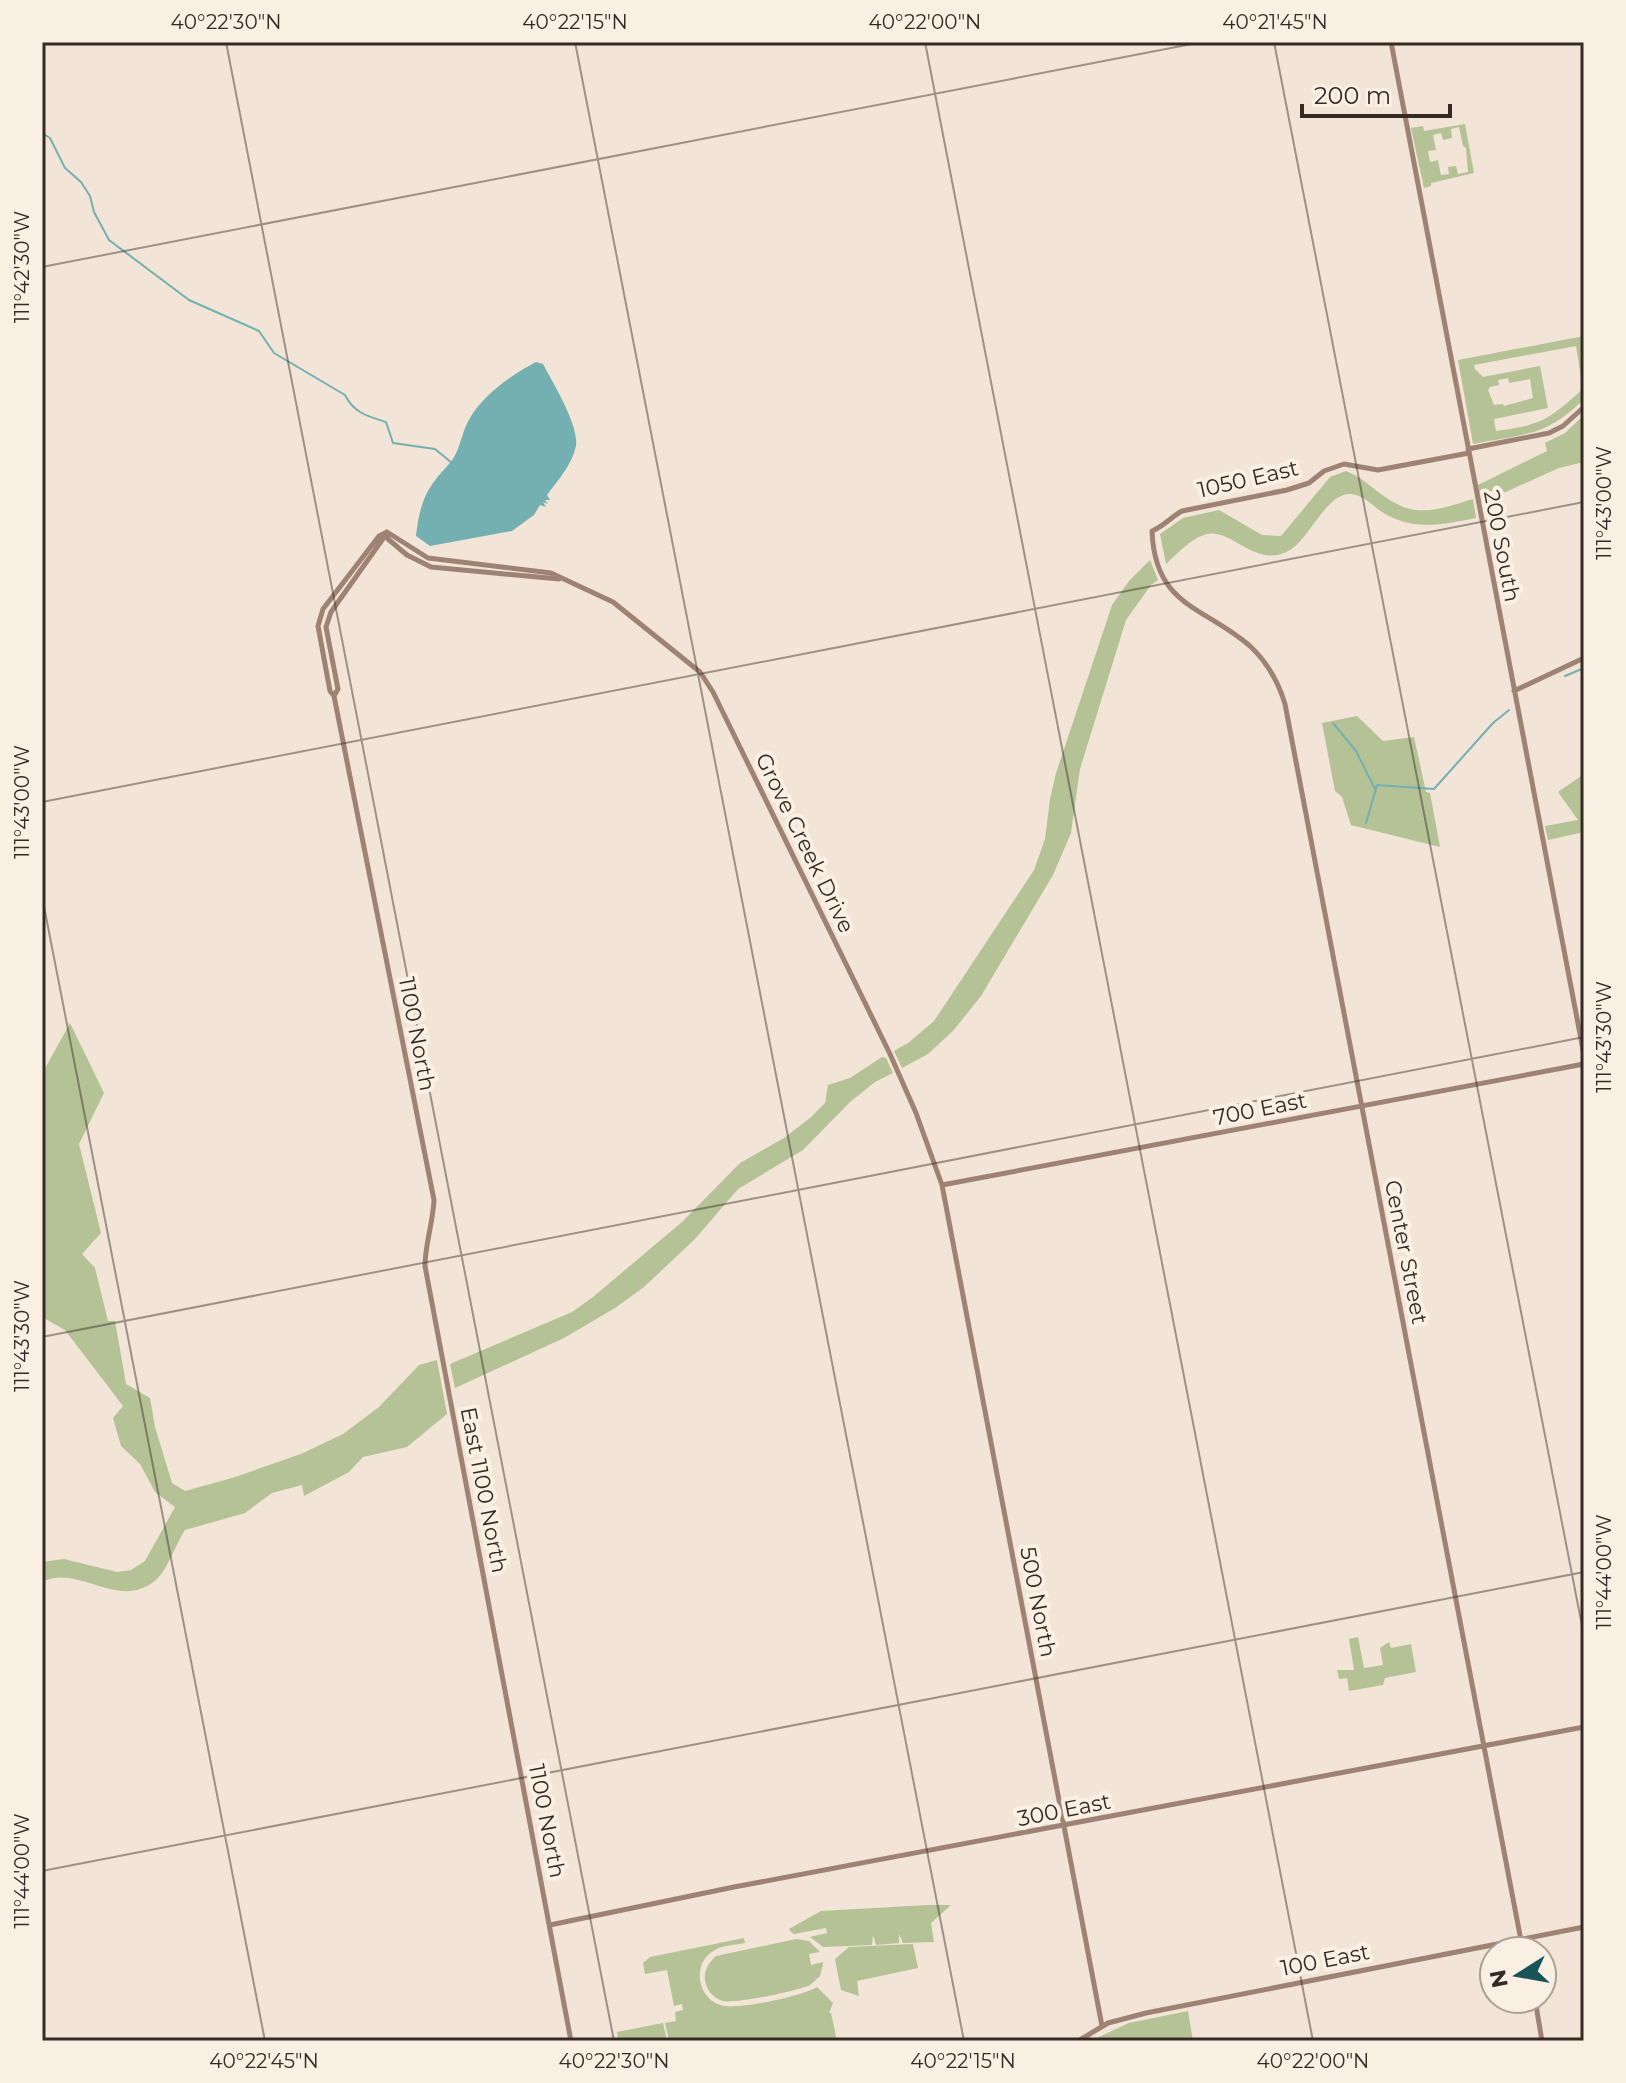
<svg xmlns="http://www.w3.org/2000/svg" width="1626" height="2083" viewBox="0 0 1626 2083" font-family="Montserrat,sans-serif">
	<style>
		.green { fill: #b4c296; fill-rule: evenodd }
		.water { fill: #74afb1 }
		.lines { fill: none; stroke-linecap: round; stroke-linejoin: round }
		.stream { stroke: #74afb1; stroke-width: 2 }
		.secondary { stroke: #9e8274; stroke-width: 5 }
		.ticks { fill: none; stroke: #352a25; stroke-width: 2; stroke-opacity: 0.45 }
		.labels { text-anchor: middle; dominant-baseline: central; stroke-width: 8; stroke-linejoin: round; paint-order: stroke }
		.street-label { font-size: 22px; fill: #352a25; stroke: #faefe3 }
		.neatline { fill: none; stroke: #352a25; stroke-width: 3 }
		.ticks-label { font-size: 20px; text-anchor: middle; fill: #352a25 }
	</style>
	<rect width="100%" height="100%" fill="#f2e5d7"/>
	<path class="green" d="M 1465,124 L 1474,173 L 1431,183 L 1431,186 L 1424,188 L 1411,128 L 1423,126 L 1424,131 ZM 1459,127 L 1463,146 L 1466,148 L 1468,172 L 1458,174 L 1456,166 L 1448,167 L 1449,174 L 1441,175 L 1438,160 L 1430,162 L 1428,151 L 1436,150 L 1433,135 L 1441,133 L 1443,140 L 1452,138 L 1451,129 Z
		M 1584,336 L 1584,399 C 1546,437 1524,434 1473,444 L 1458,360 ZM 1576,346 L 1583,389 C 1548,420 1542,425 1496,431 L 1494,419 L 1548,408 L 1540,366 L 1483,377 L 1475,369 L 1474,365 ZM 1508,378 L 1509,383 L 1530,379 L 1533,398 L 1504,406 L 1503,404 L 1494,405 L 1488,390 L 1490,387 L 1499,385 L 1498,380 Z
		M 1584,415 L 1584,462 L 1559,468 L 1481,503 L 1478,485 L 1547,451 L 1545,443 L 1565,433 Z
		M 1346,471 C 1367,479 1379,496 1399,505 C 1422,517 1450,506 1473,499 L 1476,518 C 1445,524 1417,531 1387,515 C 1375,509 1365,495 1351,494 C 1327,492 1310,538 1290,550 C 1256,571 1230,525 1204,535 C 1189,540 1177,554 1166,564 L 1160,534 L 1183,518 L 1219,510 L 1262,535 L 1281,536 L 1330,477 Z
		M 1150,560 L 1158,580 L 1151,585 L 1126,620 L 1080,769 L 1071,833 L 1053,875 L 981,996 L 953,1031 L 928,1054 L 902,1068 L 894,1051 L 908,1043 L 934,1021 L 1034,870 L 1045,839 L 1050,799 L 1056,773 L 1112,605 L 1129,581 Z
		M 1357,716 L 1383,741 L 1414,737 L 1426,792 L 1430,793 L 1440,847 L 1351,825 L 1342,797 L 1335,791 L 1322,723 Z
		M 1584,774 L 1584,832 L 1548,840 L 1545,826 L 1578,820 L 1558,792 Z
		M 70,1023 L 104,1093 L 79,1144 L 101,1233 L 82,1254 L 95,1268 L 108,1321 L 115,1321 L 126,1384 L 150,1398 L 155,1427 L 172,1483 L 185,1491 L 232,1478 L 301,1454 L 343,1434 L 379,1407 L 419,1365 L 437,1360 L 447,1414 L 407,1447 L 363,1457 L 349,1472 L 304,1496 L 302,1485 L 272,1493 L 245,1513 L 185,1530 C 177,1542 167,1570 157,1579 C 119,1613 79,1563 42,1582 L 42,1562 L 64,1559 L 117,1572 L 131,1570 L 145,1561 L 175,1507 L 155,1492 L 140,1464 L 121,1446 L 113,1418 L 123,1406 L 65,1330 L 42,1317 L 42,1074 Z
		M 882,1057 L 886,1058 L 893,1073 L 875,1082 L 850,1102 L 803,1150 L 738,1189 L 695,1239 L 644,1287 L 615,1308 L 564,1338 L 455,1388 L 450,1364 L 572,1312 L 593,1297 L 682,1222 L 740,1163 L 784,1138 L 810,1118 L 825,1103 L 828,1085 L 850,1078 Z
		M 1358,1637 L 1364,1668 L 1383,1665 L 1380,1648 L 1389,1642 L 1391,1648 L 1411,1644 L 1416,1672 L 1385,1678 L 1383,1685 L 1349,1691 L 1347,1678 L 1339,1679 L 1337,1670 L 1354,1670 L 1349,1639 Z
		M 928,1905 L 951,1905 L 931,1923 L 934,1942 L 903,1943 L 899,1934 L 899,1943 L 876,1945 L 873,1935 L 872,1945 L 823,1947 L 810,1937 L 827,1933 L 826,1928 L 794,1934 L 790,1931 L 789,1929 L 821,1911 Z
		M 744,1938 L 745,1943 C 736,1945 723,1945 715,1950 C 692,1962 696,1997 720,2005 C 735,2011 803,1996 817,1987 L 833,2003 L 829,2013 L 831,2013 L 837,2041 L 669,2041 L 665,2023 L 676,2021 L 675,2012 L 683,2010 L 682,2004 L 674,2006 L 667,1970 L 645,1974 L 643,1963 L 650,1957 Z
		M 796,1939 L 809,1941 L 820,1952 L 809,1954 L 811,1965 L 823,1962 L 823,1964 L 820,1976 L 810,1985 C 797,1991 735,2004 723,2001 C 715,1999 708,1992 706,1984 C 702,1973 708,1963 716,1956 Z
		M 913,1944 L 918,1968 L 857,1981 L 859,1996 L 841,1990 L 835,1959 L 849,1947 Z
		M 1188,2011 L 1193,2041 L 1090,2041 L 1129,2023 Z
		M 663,2023 L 667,2041 L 618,2041 L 617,2032 Z"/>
	<path class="water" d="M 536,362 L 543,364 C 553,383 579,425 576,446 C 572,465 558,480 547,495 L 550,500 L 545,500 L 548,504 L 543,502 L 546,507 L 540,505 L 534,515 L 512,531 L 430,546 L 416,536 C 418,517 422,498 433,483 C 439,474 447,467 453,459 C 461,446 462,431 470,418 C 483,395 513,374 536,362 Z"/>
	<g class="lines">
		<path class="stream" d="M 42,133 L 50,138 L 65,168 L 81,182 L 90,196 L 94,212 L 109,240 L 189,300 L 259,331 L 274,353 L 345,395 C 354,413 367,416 386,422 L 393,443 L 435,449 L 452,463
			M 1565,676 L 1584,668
			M 1333,723 L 1356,751 L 1375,789
			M 1366,823 L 1377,785 L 1434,789 L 1493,723 L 1509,710"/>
		<path class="secondary" d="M 1391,42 L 1584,1055
			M 1468,449 L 1549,433 L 1563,426 L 1584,407
			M 1469,453 L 1378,470 L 1344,464 L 1324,471 L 1309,483 L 1287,490 L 1182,511 C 1171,517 1164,526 1152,531 C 1155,607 1204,606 1250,646 C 1267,662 1278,681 1285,704 L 1523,1951
			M 387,532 L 428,558 L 551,573 L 613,602 L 700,672 L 713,692 L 890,1054 L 916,1113 L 942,1185 L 1102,2026
			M 387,532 L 379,536 L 323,609 L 318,626 L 330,691 L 334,696 L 434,1200 C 433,1223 425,1244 425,1266 L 571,2041
			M 387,532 L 388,539 L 407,555 L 431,567 L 559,579
			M 1514,691 L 1584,658
			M 334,696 L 338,689 L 326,627 L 331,612 L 387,533
			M 942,1185 L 1584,1064
			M 550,1925 L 734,1887 L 1584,1727
			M 1535,1999 L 1542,2041
			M 1078,2041 L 1108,2023 L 1146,2013 L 1584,1927"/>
	</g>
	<path class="ticks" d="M 226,42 L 614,2041M 575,42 L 964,2041M 925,42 L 1313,2041M 1274,42 L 1584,1636M 42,267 L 1202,42M 42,802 L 1584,502M 42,896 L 265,2041M 42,1337 L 1584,1037M 42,1871 L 1584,1572"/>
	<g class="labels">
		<g class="street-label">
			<text transform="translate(1248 479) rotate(-13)">1050 East</text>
			<text transform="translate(1502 546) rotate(79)">200 South</text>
			<text transform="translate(805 843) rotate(64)">Grove Creek Drive</text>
			<text transform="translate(417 1034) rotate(79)">1100 North</text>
			<text transform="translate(1260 1109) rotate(-11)">700 East</text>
			<text transform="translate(1406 1252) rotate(79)">Center Street</text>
			<text transform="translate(484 1490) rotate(79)">East 1100 North</text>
			<text transform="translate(1038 1602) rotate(79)">500 North</text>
			<text transform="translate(1064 1810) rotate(-11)">300 East</text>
			<text transform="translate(547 1821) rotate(79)">1100 North</text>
			<text transform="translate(1325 1960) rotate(-11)">100 East</text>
		</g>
	</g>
	<rect width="1626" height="2083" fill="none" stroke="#faefe3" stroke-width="88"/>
	<g transform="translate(1518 1975) rotate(259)"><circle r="38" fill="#faefe3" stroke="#aba097" stroke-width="2"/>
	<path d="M0-6L14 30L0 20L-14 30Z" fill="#195558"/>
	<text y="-12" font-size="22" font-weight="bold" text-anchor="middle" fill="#352a25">N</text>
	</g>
	<path d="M1302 104v12h148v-12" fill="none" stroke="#352a25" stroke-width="4"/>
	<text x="1314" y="104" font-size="24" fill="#352a25" stroke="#faefe3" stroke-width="6" paint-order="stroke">200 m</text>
	<rect x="44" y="44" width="1538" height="1995" class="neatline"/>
	<g class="ticks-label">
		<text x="226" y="29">40°22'30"N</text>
		<text x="575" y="29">40°22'15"N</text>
		<text x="925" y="29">40°22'00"N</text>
		<text x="1275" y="29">40°21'45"N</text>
		<text transform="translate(22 267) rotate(-90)" y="7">111°42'30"W</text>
		<text transform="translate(1604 503) rotate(-90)" y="7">111°43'00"W</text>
		<text transform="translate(22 802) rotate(-90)" y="7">111°43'00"W</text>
		<text transform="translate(1604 1037) rotate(-90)" y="7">111°43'30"W</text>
		<text transform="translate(22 1336) rotate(-90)" y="7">111°43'30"W</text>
		<text transform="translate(1604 1572) rotate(-90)" y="7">111°44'00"W</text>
		<text transform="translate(22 1871) rotate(-90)" y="7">111°44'00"W</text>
		<text x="264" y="2068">40°22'45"N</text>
		<text x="614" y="2068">40°22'30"N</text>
		<text x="963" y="2068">40°22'15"N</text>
		<text x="1313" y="2068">40°22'00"N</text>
	</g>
</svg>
